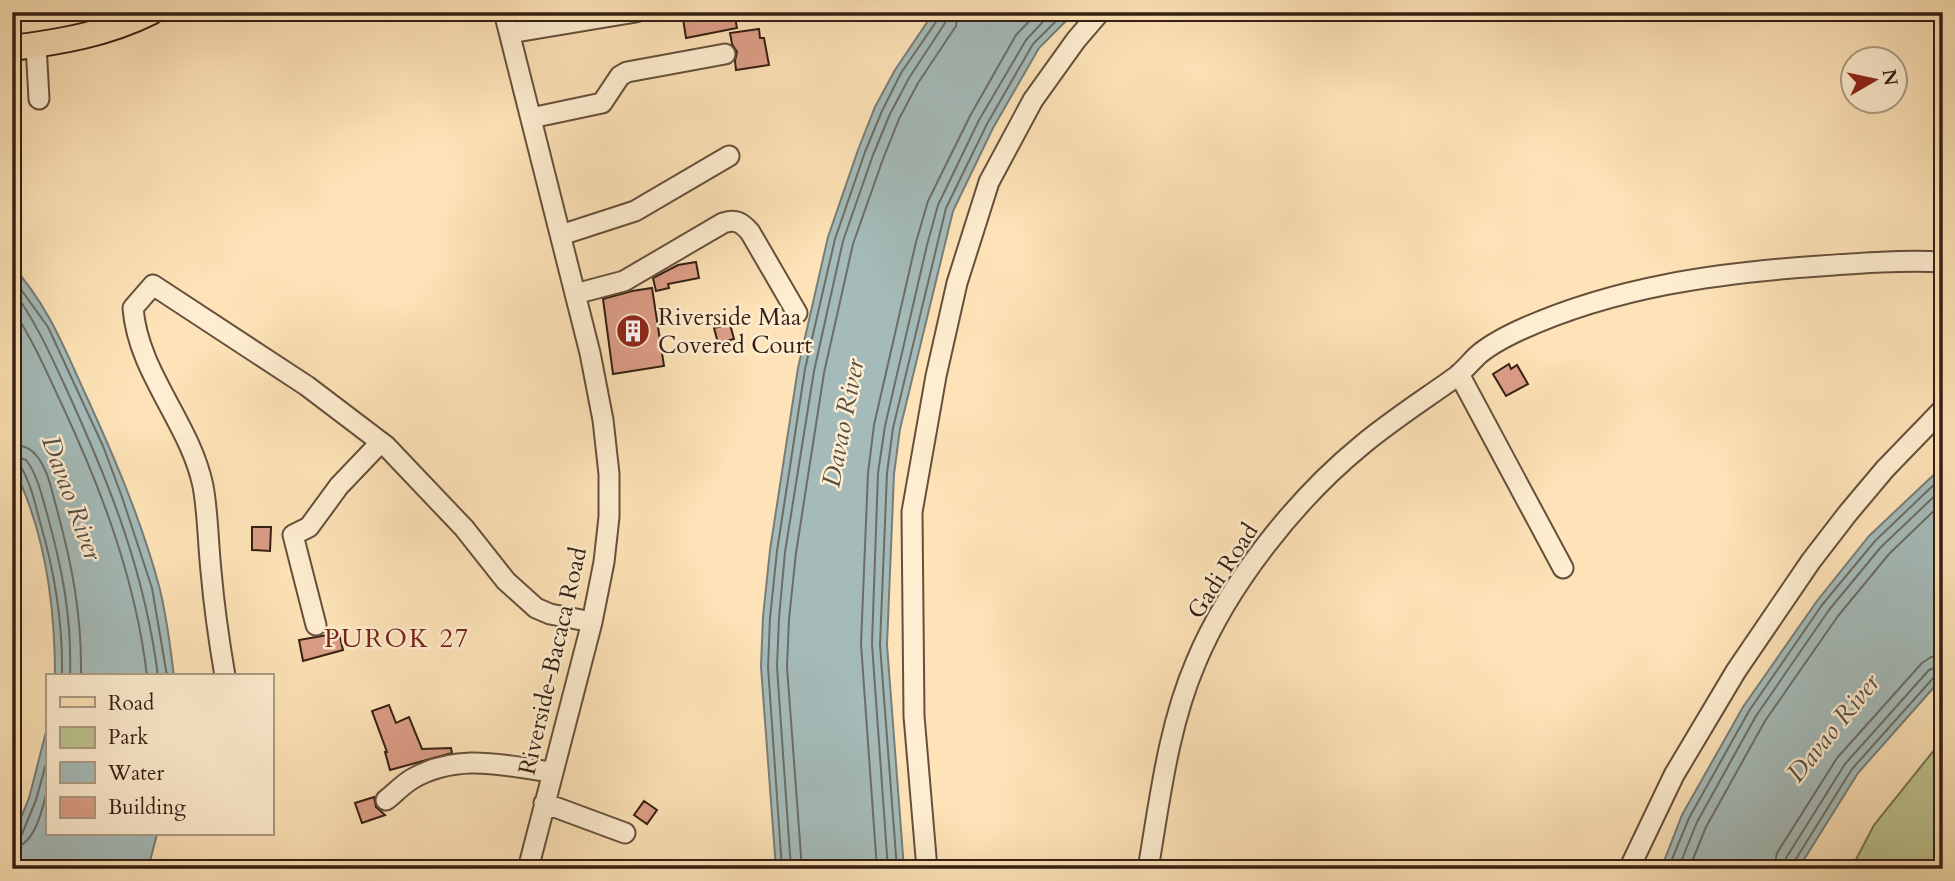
<svg xmlns="http://www.w3.org/2000/svg" width="1955" height="881" viewBox="0 0 1955 881" font-family="Cardo,serif">
	<style>
		.green { fill: #bdc490; stroke: #787252; stroke-width: 2 }
		.water { fill: #a4bbb9; stroke: #777d77; stroke-width: 2 }
		.lines { fill: none; stroke-linecap: round; stroke-linejoin: round }
		.shore { stroke: #6c6d66; stroke-width: 2 }
		.building { fill: #dd9e87; stroke: #341f13; stroke-width: 2 }
		.minor-casing { stroke: #66503c; stroke-width: 23 }
		.major-casing { stroke: #341f13; stroke-width: 28 }
		.minor { stroke: #feedd0; stroke-width: 19 }
		.major { stroke: #fde3b7; stroke-width: 24 }
		.labels { text-anchor: middle; dominant-baseline: central; stroke-width: 5; stroke-linejoin: round; paint-order: stroke }
		.poi-label { font-size: 24px; fill: #341f13; stroke: #feedd0; text-anchor: start }
		.street-label { font-size: 24px; fill: #341f13; stroke: #feedd0 }
		.water-label { font-size: 26px; font-style: italic; fill: #564e45; stroke: #feedd0 }
		.neighbourhood-label { font-size: 26px; letter-spacing: 2px; fill: #7a1f14; stroke: #feedd0 }
	</style>
	<rect width="100%" height="100%" fill="#fde3b7"/>
	<filter id="stains"><feTurbulence type="fractalNoise" baseFrequency=".00286" numOctaves="4"/><feColorMatrix values="0 0 0 0 .2 0 0 0 0 .09 0 0 0 0 .02 0 0 0 .5 -.17"/></filter>
	<radialGradient id="worn" r=".72"><stop offset=".6" stop-color="#630" stop-opacity="0"/><stop offset="1" stop-color="#630" stop-opacity=".3"/></radialGradient>
	<path class="green" d="M 1943,739 L 1943,869 L 1851,869 L 1874,825 Z"/>
	<path class="water" d="M 934,12 L 1075,12 L 1039,48 L 993,128 L 953,211 L 900,429 L 894,474 L 887,645 L 904,869 L 776,869 L 761,667 L 763,617 L 770,550 L 798,368 L 828,237 L 858,150 L 875,107 L 895,70 Z
		M 12,266 C 46,302 64,347 84,391 C 113,454 141,519 159,586 C 167,616 170,646 174,676 L 55,676 C 55,606 45,529 12,465 Z
		M 1943,466 L 1943,677 L 1858,773 L 1798,869 L 1661,869 L 1682,815 L 1743,707 L 1817,601 L 1869,536 Z
		M 47,728 L 47,834 L 157,834 L 148,869 L 12,869 L 12,840 L 29,798 Z"/>
	<g class="lines">
		<path class="shore" d="M 12,277 L 48,327 L 103,446 L 122,497 L 152,588 L 167,676
			M 12,289 C 37,323 53,360 70,397 C 112,490 145,574 158,676
			M 12,308 C 33,340 47,373 63,407 C 103,493 136,582 147,676
			M 12,445 C 20,445 26,446 32,451 C 47,464 51,488 56,506 C 72,564 82,615 81,676
			M 12,455 L 26,460 C 37,474 41,493 46,510 C 62,567 72,617 70,676
			M 12,464 L 21,467 C 31,484 35,503 40,522 C 55,573 63,623 62,676
			M 12,839 L 18,838 L 22,834 L 36,800 L 47,760
			M 12,848 C 35,846 42,810 47,791
			M 782,869 L 768,667 L 770,618 L 777,551 L 805,369 L 835,239 L 865,152 L 882,111 L 901,73 L 938,19 L 939,12
			M 791,869 L 777,667 L 779,618 L 785,552 L 814,371 L 843,241 L 873,155 L 890,114 L 909,78 L 945,23 L 948,12
			M 802,869 L 787,667 L 789,619 L 796,553 L 824,373 L 853,244 L 883,159 L 899,119 L 918,83 L 956,26 L 958,12
			M 877,869 L 861,644 L 868,473 L 874,425 L 916,242 L 928,201 L 970,116 L 1016,35 L 1038,12
			M 888,869 L 872,644 L 878,473 L 885,426 L 927,245 L 938,205 L 979,120 L 1026,40 L 1052,12
			M 897,869 L 880,645 L 887,473 L 893,428 L 946,208 L 987,124 L 1033,44 L 1065,12
			M 1668,869 L 1689,818 L 1749,711 L 1822,605 L 1875,541 L 1943,476
			M 1678,869 L 1697,822 L 1756,716 L 1829,610 L 1881,547 L 1943,488
			M 1689,869 L 1706,827 L 1765,721 L 1838,616 L 1889,554 L 1943,502
			M 1774,869 L 1777,853 L 1837,758 L 1922,663 L 1931,657 L 1943,655
			M 1784,869 L 1786,858 L 1845,764 L 1929,670 L 1943,665
			M 1793,869 L 1794,862 L 1852,769 L 1935,676 L 1943,674"/>
	</g>
	<path class="building" d="M 682,12 L 734,12 L 737,28 L 686,38 Z
		M 759,29 L 760,38 L 764,38 L 769,65 L 736,70 L 735,61 L 737,52 L 732,44 L 730,33 Z
		M 696,262 L 699,278 L 668,284 L 669,288 L 656,291 L 653,278 L 678,265 Z
		M 652,288 L 664,366 L 613,374 L 603,299 L 632,291 Z
		M 730,324 L 734,339 L 718,343 L 714,328 Z
		M 1509,364 L 1511,369 L 1517,365 L 1528,384 L 1506,396 L 1493,374 Z
		M 252,527 L 271,527 L 270,551 L 252,550 Z
		M 339,633 L 343,650 L 303,661 L 299,640 Z
		M 389,705 L 396,723 L 409,717 L 422,749 L 451,748 L 452,753 L 390,770 L 385,752 L 387,752 L 372,711 Z
		M 374,797 L 376,807 L 385,815 L 362,823 L 355,803 Z
		M 644,801 L 657,810 L 647,824 L 634,815 Z"/>
	<g class="lines">
		<g class="minor-casing">
			<path id="minor" d="M 504,12 L 590,353 L 603,420 L 609,474 L 609,517 L 604,562 L 592,622 L 528,869
				M 510,33 L 636,12
				M 36,45 L 39,99
				M 531,118 L 602,103 L 620,76 L 627,72 L 725,54
				M 561,235 L 635,211 L 729,156
				M 575,294 L 624,281 L 723,223 C 736,219 741,222 750,232 L 797,313
				M 1459,374 L 1563,568
				M 316,625 L 293,535 L 309,527 L 339,486 L 381,442
				M 225,676 C 219,641 214,606 211,571 C 208,543 208,513 203,486 C 190,423 138,373 133,308 L 153,285 L 307,386 L 386,446 L 464,528 L 506,581 L 536,608 L 550,614 L 592,622
				M 386,800 C 394,794 402,785 412,779 C 457,753 502,765 551,772
				M 544,803 L 625,833
				M 927,869 L 914,716 L 912,512 L 936,376 L 957,283 L 989,182 L 1033,100 L 1076,40 L 1100,12
				M 1148,869 C 1160,799 1168,727 1196,662 C 1229,583 1296,499 1362,445 C 1392,420 1425,399 1457,376 C 1464,370 1470,363 1477,356 C 1489,345 1505,337 1520,330 C 1615,287 1716,273 1820,266 C 1861,263 1902,260 1943,262
				M 1629,869 L 1674,775 L 1736,671 L 1811,561 L 1848,513 L 1885,469 L 1943,409"/>
		</g>
		<g class="major-casing">
			<path id="major" d="M 12,48 C 60,42 107,34 151,12"/>
		</g>
		<use href="#minor" class="minor"/>
		<use href="#major" class="major"/>
	</g>
	<defs>
		<g id="building-disc" transform="scale(1.75)"><circle r="9.5" fill="#8f2418" stroke="#feedd0"/><path d="M-4-6H4V6H1V3H-1V6H-4ZM-2.5-4.3h1.7v1.8h-1.7ZM.8-4.3h1.7v1.8H.8ZM-2.5-1h1.7V.8h-1.7ZM.8-1h1.7V.8H.8Z" fill="#fff"/></g>
	</defs>
	<g fill-rule="evenodd">
		<use href="#building-disc" x="633" y="331"/>
	</g>
	<g class="labels">
		<g class="poi-label">
			<text x="658" y="317">Riverside Maa<tspan x="658" dy="28">Covered Court</tspan></text>
		</g>
		<g class="street-label">
			<text transform="translate(1223 571) rotate(-57)">Gadi Road</text>
			<text transform="translate(553 661) rotate(-77)">Riverside-Bacaca Road</text>
		</g>
		<g class="water-label">
			<text transform="translate(843 423) rotate(-79)">Davao River</text>
			<text transform="translate(72 498) rotate(70)">Davao River</text>
			<text transform="translate(1833 728) rotate(-51)">Davao River</text>
		</g>
		<g class="neighbourhood-label">
			<text x="397" y="638">PUROK 27</text>
		</g>
	</g>
	<rect width="1955" height="881" fill="none" stroke="#fde3b7" stroke-width="42"/>
	<rect x="14" y="14" width="1927" height="853" fill="none" stroke="#341f13" stroke-width="3.5"/>
	<rect x="21" y="21" width="1913" height="839" fill="none" stroke="#341f13" stroke-width="2"/>
	<rect x="46" y="674" width="228" height="161" fill="#feedd0" stroke="#ad9b84" stroke-width="2"/>
	<rect x="60" y="697" width="35" height="10" fill="#fde3b7" stroke="#ad9b84" stroke-width="2"/>
	<text x="108" y="710" font-size="21" fill="#341f13">Road</text>
	<rect x="60" y="727" width="35" height="21" fill="#bdc490" stroke="#ad9b84" stroke-width="2"/>
	<text x="108" y="744" font-size="21" fill="#341f13">Park</text>
	<rect x="60" y="762" width="35" height="21" fill="#a4bbb9" stroke="#ad9b84" stroke-width="2"/>
	<text x="108" y="780" font-size="21" fill="#341f13">Water</text>
	<rect x="60" y="797" width="35" height="21" fill="#dd9e87" stroke="#ad9b84" stroke-width="2"/>
	<text x="108" y="814" font-size="21" fill="#341f13">Building</text>
	<g transform="translate(1874 80) rotate(81)"><circle r="33" fill="#feedd0" stroke="#ad9b84" stroke-width="2"/>
	<path d="M0-5L12 26L0 18L-12 26Z" fill="#8f2418"/>
	<text y="-10" font-size="19" font-weight="bold" text-anchor="middle" fill="#341f13">N</text>
	</g>
	<rect width="100%" height="100%" filter="url(#stains)"/>
	<rect width="100%" height="100%" fill="url(#worn)"/>
</svg>
